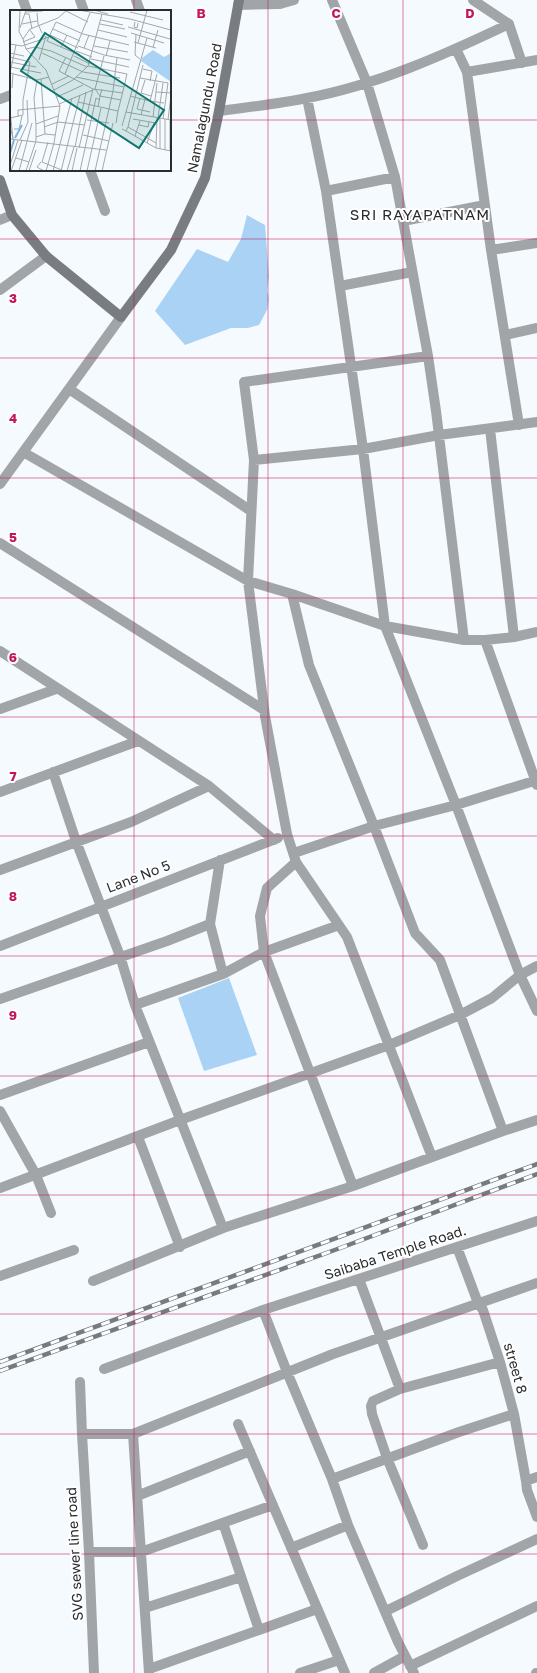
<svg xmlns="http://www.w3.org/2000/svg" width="537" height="1673" viewBox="0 0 537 1673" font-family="'Golos Text',sans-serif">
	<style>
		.green { fill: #a9d2f4 }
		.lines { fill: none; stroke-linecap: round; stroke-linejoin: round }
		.street { stroke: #a2a5a8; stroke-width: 10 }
		.secondary { stroke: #797d81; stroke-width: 10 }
		.rail-casing { stroke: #777b7e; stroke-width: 4.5 }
		.rail { stroke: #fff; stroke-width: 3; stroke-dasharray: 9; stroke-linecap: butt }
		.grid { fill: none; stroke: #c2185b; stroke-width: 1; stroke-opacity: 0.55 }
		.labels { text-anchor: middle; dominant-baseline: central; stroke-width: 4; stroke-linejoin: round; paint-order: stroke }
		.street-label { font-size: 14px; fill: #2a2d2f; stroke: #fff }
		.neighbourhood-label { font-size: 15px; letter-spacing: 1px; fill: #2a2d2f; stroke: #fff }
		.inset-river { fill: none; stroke: #77b3e3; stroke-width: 2 }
		.inset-road { fill: none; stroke: #a4a8ab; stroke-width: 1 }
		.view { fill: #0f766e; fill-opacity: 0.15; stroke: #0f766e; stroke-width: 2 }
		.inset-edge { fill: none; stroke: #2a2d2f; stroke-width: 2 }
		.grid-label { font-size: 13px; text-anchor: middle; font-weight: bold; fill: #c2185b; stroke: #fff; stroke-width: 4; stroke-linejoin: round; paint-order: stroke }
	</style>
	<rect width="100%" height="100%" fill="#f5fafe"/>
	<path class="green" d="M 247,215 L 265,225 L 269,276 L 267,290 L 269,299 L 267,310 L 259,325 L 248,328 L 231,328 L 185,345 L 155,311 L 197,249 L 228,262 L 241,239 Z
		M 229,978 L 257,1055 L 204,1071 L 178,998 Z"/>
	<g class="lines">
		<path class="street" d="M 23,0 L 27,11
			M 80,0 L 84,11
			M 136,0 L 140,11
			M 332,0 L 367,83 L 395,177 L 428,356 L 436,411 L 464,640
			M 473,0 L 509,24 L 522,63
			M 238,5 L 280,4 L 294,0
			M 456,49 L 467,72
			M 307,98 L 326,191 L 363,449 L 385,626 L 456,805 L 520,975 L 537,1011
			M 0,99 L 11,95
			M 219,111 C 248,107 278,104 307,98 C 377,85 444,55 509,24
			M 90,170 L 105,211
			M 326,191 L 395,177
			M 0,220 L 12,215
			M 403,221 L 485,205
			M 491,250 L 537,243
			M 340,286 L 412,272
			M 0,290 L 46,256
			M 505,335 L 537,328
			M 428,356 L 244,382 L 254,460 L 248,581 L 265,716 L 287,834 L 296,862 L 347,937 L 432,1157
			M 69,389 L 251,511
			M 519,425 L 491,250 L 467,72 L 537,60
			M 490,429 L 514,637
			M 23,452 L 248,581 L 292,594 L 385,626 L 464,640 L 485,640 L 514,637 L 537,632
			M 254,460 L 363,449 L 439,435 L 537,422
			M 0,484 L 121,317
			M 0,543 L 264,710
			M 485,640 L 537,785
			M 0,651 L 209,786 L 274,840
			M 0,709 L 56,689
			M 53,772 L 76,841 L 120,956 L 135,1005 L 223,1228 L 93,1281
			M 0,792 L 138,741
			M 294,853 L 374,826 L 456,805 L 537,780
			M 296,862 L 267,888 L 260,916 L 264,952 L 339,925
			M 0,870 L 131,822 L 209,786
			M 210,924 L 220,860
			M 0,946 L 278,838
			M 0,999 L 167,941 L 210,924 L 223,974
			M 135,1005 L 223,974 L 264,952 L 353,1186
			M 0,1095 L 149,1042
			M 0,1111 L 36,1175 L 51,1213
			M 503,1131 L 537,1120
			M 138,1137 L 180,1247
			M 0,1188 L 180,1120 L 389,1045 L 460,1015 L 492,998 L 520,975 L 537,966
			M 223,1228 L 353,1186 L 503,1131 L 440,960 L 415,933 L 374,826 L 309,665 L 292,594
			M 457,1247 L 478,1303 L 483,1310 L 500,1362 L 514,1414 L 526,1481 L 537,1477
			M 0,1276 L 74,1250
			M 359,1279 L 400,1389
			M 263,1310 L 287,1372 L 332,1479 L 348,1525 L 398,1642 L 414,1673
			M 104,1369 L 263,1310 L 537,1221
			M 80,1382 L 82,1434 L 133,1434 L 333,1354 L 537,1283
			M 238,1424 L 345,1673
			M 82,1434 L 89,1552 L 94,1673
			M 133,1434 L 149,1673
			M 332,1479 L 459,1432 L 514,1414
			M 526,1481 L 527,1490 L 537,1517
			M 137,1496 L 250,1451
			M 223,1523 L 259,1630 L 317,1609
			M 423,1545 L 387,1458 L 372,1414 L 371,1406 L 373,1401 L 400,1389 L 500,1362
			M 291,1548 L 348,1525
			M 89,1552 L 141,1552 L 273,1505
			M 145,1608 L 241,1577
			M 386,1611 L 457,1576 L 537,1539
			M 410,1666 L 537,1606
			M 149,1669 L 259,1630
			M 300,1673 L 339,1660
			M 374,1673 L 405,1656
			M 536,1673 L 537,1673"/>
		<path class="secondary" d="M 0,180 L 12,215 L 46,256 L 121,317 L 171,250 L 205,178 L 219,111 L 239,0"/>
		<g class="rail-casing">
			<path id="rail" d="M 0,1362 L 537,1164
				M 0,1371 L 343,1247 L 537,1174"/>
		</g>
		<use href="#rail" class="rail"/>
	</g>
	<path class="grid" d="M 134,0 L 134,11M 268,0 L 268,1673M 403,0 L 403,1673M 0,120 L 11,120M 170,120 L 537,120M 134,170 L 134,1673M 0,239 L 537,239M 0,358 L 537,358M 0,478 L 537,478M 0,598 L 537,598M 0,717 L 537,717M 0,836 L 537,836M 0,956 L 537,956M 0,1076 L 537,1076M 0,1195 L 537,1195M 0,1314 L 537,1314M 0,1434 L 537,1434M 0,1554 L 537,1554"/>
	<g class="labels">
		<g class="street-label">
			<text transform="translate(204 108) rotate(-79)">Namalagundu Road</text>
			<text transform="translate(138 876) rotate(-21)">Lane No 5</text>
			<text transform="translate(395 1252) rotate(-18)">Saibaba Temple Road.</text>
			<text transform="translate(516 1368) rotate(74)">street 8</text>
			<text transform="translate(74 1554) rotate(-93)">SVG sewer line road</text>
		</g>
		<g class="neighbourhood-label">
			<text x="420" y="214">SRI RAYAPATNAM</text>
		</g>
	</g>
	<g transform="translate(10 10)">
		<rect width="161" height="161" fill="#f5fafe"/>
		<path d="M 143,40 L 154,47 L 161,43 L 161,72 L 131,51 L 132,48 Z" fill="#a9d2f4"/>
		<path class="inset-river" d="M 5,128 L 12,115M 0,143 L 4,130"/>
		<path class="inset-road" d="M 10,0 L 9,22 L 13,29M 68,0 L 120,9 L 161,20M 84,0 L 98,4M 56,1 L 78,12M 16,2 L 33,1M 120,2 L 153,10M 27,3 L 28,14 L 32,23M 15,4 L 19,4 L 22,19M 91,10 L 113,15M 46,12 L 73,24 L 119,35M 46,12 L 37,31 L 65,43M 125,12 L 124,17 L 127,18 L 128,13M 12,14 L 27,11M 90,14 L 115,19M 118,17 L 160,29M 10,18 L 16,0M 43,19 L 70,31M 88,20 L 117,27M 121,23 L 154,33M 126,24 L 125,45 L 130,49M 40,25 L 68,38M 13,32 L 25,27 L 20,20M 124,32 L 146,38M 128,33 L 137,0M 0,34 L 12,36 L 39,27M 68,36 L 94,45 L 120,50M 84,36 L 118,42M 51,37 L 57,25M 143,37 L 148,20M 74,38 L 79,25M 16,39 L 25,37 L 41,41 L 77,57M 66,41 L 82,47M 0,43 L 14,46M 32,43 L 73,62 L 110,68M 64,46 L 80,54M 96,46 L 100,31M 0,47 L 20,52 L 13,90 L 13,105 L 0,108M 56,47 L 49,61 L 83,79 L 113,83M 81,49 L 119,57M 29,50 L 36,26M 0,52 L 26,57M 78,56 L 117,64 L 114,77M 0,57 L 31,63M 133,59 L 142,61 L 140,71M 0,63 L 27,70 L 39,67M 0,63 L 6,35M 55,64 L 80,3M 66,67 L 114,77 L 108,101M 130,68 L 158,73 L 153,109M 31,69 L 35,124M 135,70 L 131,83 L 141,86M 42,74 L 59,66M 2,78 L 3,64M 85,79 L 94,46M 85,79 L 90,86 L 92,79M 44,80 L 63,70 L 78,56 L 92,4M 146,82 L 161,83M 120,86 L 140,91 L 147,64M 47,87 L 73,75M 130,88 L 127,99 L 140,102M 140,91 L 154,93M 68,92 L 108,101 L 106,113M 49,94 L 83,80M 88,97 L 90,86 L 111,90M 0,100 L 3,129M 116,102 L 161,110M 131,105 L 135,89M 8,107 L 8,100 L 50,96M 143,107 L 147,73M 147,108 L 146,138 L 161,141M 148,108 L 153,73M 123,109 L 146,113M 77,110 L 99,113M 158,110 L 161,85M 26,114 L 24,88 L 27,70M 0,115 L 3,129M 129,115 L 138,117 L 139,112M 112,116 L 137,28M 34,117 L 48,112 L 75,115M 118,117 L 146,133M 4,119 L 9,119 L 12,106M 112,119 L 116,121 L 118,117 L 133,55M 116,121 L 146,138M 73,125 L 99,131M 125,126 L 130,111M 26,127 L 35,124 L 45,125M 0,129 L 96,140M 10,130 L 18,112 L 17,90M 38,132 L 32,152 L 54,161M 137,133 L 144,113M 65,137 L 76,82M 69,138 L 83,79M 150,139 L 150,109M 155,140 L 155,109M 160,140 L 160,110M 6,148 L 19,152M 31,152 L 27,157 L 34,161M 0,155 L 8,130M 1,161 L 12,130M 9,161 L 22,113M 16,161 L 26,131 L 26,114 L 48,106M 19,161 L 26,140M 36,161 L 44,133 L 50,96 L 36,60 L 16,39 L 13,29 L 20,19 L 48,8 L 57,0M 43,161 L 62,88M 51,161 L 70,85M 57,161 L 64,137M 62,161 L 67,138M 70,161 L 86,88 L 90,90M 77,161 L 91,98M 85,161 L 103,81 L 107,48M 92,161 L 103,113"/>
		<path class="view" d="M 35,23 L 154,100 L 129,138 L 11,61 Z"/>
		<rect width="161" height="161" class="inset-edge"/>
	</g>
	<g class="grid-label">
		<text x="201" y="18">B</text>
		<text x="336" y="18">C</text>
		<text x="470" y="18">D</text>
		<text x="13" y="303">3</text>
		<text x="13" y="423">4</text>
		<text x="13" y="542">5</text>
		<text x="13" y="662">6</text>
		<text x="13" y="781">7</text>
		<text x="13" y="901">8</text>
		<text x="13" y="1020">9</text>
	</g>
</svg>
